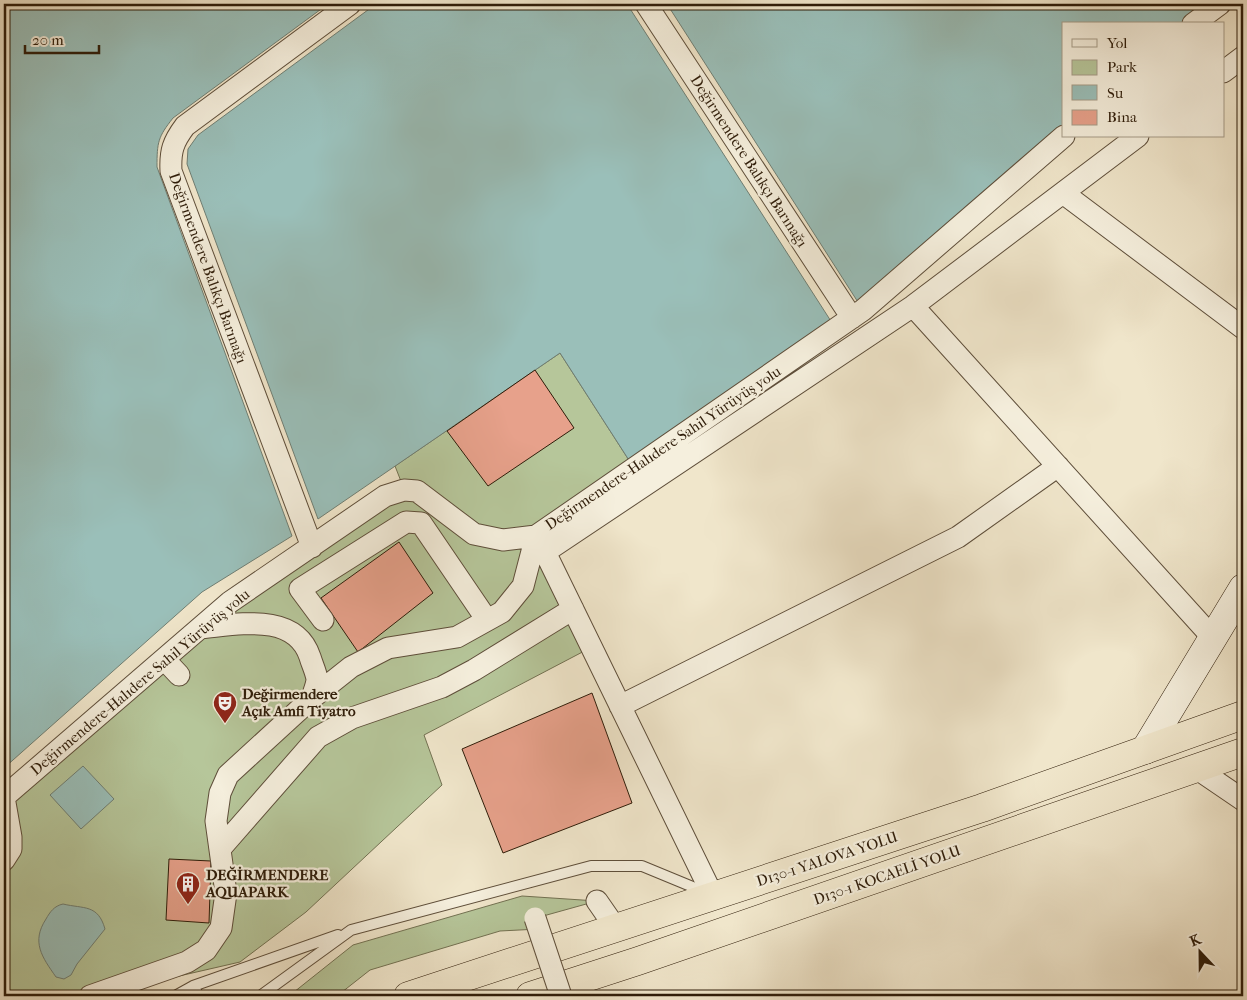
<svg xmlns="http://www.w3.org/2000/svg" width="1247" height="1000" viewBox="0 0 1247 1000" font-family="'IM FELL French Canon',serif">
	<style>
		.green { fill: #b6c69a; stroke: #727152 }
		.water { fill: #9abfb9; stroke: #6f7e73 }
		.building { fill: #e7a18b; stroke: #2e1c09 }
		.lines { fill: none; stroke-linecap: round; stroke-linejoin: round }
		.lane-casing { stroke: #5e4e3a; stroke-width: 12 }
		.street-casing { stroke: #5e4e3a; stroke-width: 23 }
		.secondary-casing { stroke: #2e1c09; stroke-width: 29 }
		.highway-casing { stroke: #2e1c09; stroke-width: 29 }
		.lane { stroke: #f5efdd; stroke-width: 10 }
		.street { stroke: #f5efdd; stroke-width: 21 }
		.secondary { stroke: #f5efdd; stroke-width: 28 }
		.highway { stroke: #f0e6cb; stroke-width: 28 }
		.street-bridge-casing { stroke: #5e4e3a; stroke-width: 23; stroke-linecap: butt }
		.street-bridge { stroke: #f5efdd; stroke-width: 21 }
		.labels { text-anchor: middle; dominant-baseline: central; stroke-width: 4.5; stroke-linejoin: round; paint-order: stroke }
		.street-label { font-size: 15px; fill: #2e1c09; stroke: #f5efdd }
		.poi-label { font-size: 15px; font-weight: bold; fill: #2e1c09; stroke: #f5efdd; text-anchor: start }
	</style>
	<rect width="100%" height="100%" fill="#f0e6cb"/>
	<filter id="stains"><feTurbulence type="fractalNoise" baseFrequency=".004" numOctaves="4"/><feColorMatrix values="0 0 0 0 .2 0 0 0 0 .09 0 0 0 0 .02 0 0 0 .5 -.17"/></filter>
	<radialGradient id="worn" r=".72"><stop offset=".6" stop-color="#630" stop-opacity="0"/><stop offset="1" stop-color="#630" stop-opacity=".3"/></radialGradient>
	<path class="green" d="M 560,353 L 634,468 L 536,536 L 592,647 L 424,735 L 442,785 L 306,912 L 240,962 L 153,982 L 123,996 L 4,996 L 4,797 L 230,602 L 404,489 L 395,466 Z
		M 522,896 L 597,901 L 536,918 L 539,929 L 500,931 L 370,970 L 337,996 L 289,996 L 353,945 Z"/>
	<path class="water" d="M 4,4 L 328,4 L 173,118 C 158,137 157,142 157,167 L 292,536 L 202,592 L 4,768 Z
		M 376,4 L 627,4 L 836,329 L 634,468 L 560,353 L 318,519 L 187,164 L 188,149 L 198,135 Z
		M 667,4 L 1220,4 L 1193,24 L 1063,24 L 1063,136 L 863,310 Z
		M 83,766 L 114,799 L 81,829 L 50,795 Z
		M 63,904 C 84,909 98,904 105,929 L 77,964 L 71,975 L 64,979 L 56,977 C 42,957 31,942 46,919 C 50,912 54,906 63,904 Z"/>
	<path class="building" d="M 535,370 L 574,428 L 488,486 L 447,431 Z
		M 399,542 L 433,593 L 358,652 L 321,598 Z
		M 592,693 L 632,803 L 503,853 L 462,749 Z
		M 169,859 L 211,861 L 209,923 L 166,920 Z"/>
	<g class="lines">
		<g class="lane-casing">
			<path id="lane" d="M 193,986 L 199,996
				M 175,996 L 193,986 L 338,935
				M 260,996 L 351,930 L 591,866 L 642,866 L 705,892"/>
		</g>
		<g class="street-casing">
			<path id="street" d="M 646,4 L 852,318
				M 1193,24 L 1220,4
				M 1223,72 L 1243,57
				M 1063,193 L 1243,328
				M 913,306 L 1213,638
				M 312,547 L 171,171 C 170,151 173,142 185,126 L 350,4
				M 323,620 L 300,589 L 406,522 L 421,523 L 487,620
				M 164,659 L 179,675
				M 312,698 L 351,667 L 388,648 L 457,637 L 502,612 L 523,586 L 536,536
				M 620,706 L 958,537 L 1058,466
				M 1196,768 L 1243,800
				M 4,797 L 230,602 L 385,496 L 404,490 L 417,491 L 474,534 L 503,540 L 536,536 L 863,310 L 1064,136
				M 220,849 L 318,737 L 352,718 L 442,687 L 474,670 L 573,609
				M 4,860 L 11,849 L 11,837 L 4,797
				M 713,896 L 545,552 L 913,306 L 1138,136
				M 597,901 L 615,927
				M 90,996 L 187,962 L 206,950 L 221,928 L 226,893 L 216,821 L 220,793 L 228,775 L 312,698 C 313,693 317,685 317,679 C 316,672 312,664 310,657 C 295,611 236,625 200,628"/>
		</g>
		<g class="secondary-casing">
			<path id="secondary" d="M 1145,750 L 1243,588"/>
		</g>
		<g class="highway-casing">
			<path id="highway" d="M 408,996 L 982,808 L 1243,715
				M 530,996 L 638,961 L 1243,752"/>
		</g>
		<use href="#lane" class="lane"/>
		<use href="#street" class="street"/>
		<use href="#secondary" class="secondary"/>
		<use href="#highway" class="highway"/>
		<g class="street-bridge-casing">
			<path id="street-bridge" d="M 535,918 L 561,996"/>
		</g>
		<use href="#street-bridge" class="street-bridge"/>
	</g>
	<defs>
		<g id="theatre-pin" transform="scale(1.25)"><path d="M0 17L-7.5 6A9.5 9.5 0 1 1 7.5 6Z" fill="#8f2418" stroke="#f5efdd"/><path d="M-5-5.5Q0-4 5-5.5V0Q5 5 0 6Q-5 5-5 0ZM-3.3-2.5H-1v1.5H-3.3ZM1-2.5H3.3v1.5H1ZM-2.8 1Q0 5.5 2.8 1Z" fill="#fff"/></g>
		<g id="building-pin" transform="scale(1.25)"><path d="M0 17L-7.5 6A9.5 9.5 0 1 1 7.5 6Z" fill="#8f2418" stroke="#f5efdd"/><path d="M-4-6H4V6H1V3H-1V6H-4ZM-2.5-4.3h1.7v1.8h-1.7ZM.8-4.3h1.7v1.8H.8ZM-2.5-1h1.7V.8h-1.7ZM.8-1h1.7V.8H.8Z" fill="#fff"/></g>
	</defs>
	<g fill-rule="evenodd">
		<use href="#theatre-pin" x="225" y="703"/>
		<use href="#building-pin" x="188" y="884"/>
	</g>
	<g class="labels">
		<g class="street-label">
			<text transform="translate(749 161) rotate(57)">Değirmendere Balıkçı Barınağı</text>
			<text transform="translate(208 268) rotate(70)">Değirmendere Balıkçı Barınağı</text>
			<text transform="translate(663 448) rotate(-34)">Değirmendere-Halıdere Sahil Yürüyüş yolu</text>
			<text transform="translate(140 682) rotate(-40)">Değirmendere-Halıdere Sahil Yürüyüş yolu</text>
			<text transform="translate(827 859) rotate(-18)">D130-1 YALOVA YOLU</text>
			<text transform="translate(887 875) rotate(-19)">D130-1 KOCAELİ YOLU</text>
		</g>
		<g class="poi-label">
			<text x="242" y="694">Değirmendere<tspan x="242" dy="17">Açık Amfi Tiyatro</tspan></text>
			<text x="206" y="875">DEĞİRMENDERE<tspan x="206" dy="17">AQUAPARK</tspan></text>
		</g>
	</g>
	<rect width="1247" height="1000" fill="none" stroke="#f0e6cb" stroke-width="20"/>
	<rect x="5" y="5" width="1237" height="990" fill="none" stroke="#2e1c09" stroke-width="2.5"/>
	<rect x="10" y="10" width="1227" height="980" fill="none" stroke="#2e1c09"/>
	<rect x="1062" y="22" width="162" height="115" fill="#f5efdd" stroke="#a59b88"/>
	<rect x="1072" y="39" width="25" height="8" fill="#f5efdd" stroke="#a59b88"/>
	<text x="1107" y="48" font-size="15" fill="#2e1c09">Yol</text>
	<rect x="1072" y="60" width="25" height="15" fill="#b6c69a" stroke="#a59b88"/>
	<text x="1107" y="72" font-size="15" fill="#2e1c09">Park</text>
	<rect x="1072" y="85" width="25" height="15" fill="#9abfb9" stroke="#a59b88"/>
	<text x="1107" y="98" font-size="15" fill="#2e1c09">Su</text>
	<rect x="1072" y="110" width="25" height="15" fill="#e7a18b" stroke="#a59b88"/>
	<text x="1107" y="122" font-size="15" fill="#2e1c09">Bina</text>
	<g transform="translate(1200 952) rotate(338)" stroke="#f5efdd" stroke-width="4" paint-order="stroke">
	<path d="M0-4L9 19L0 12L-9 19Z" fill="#2e1c09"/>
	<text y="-8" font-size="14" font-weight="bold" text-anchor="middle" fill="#2e1c09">K</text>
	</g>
	<path d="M25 45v8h74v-8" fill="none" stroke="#2e1c09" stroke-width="2.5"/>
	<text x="32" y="45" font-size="15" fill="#2e1c09" stroke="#f5efdd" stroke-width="4" paint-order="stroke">20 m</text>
	<rect width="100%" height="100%" filter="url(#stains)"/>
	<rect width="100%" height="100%" fill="url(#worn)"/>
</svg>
